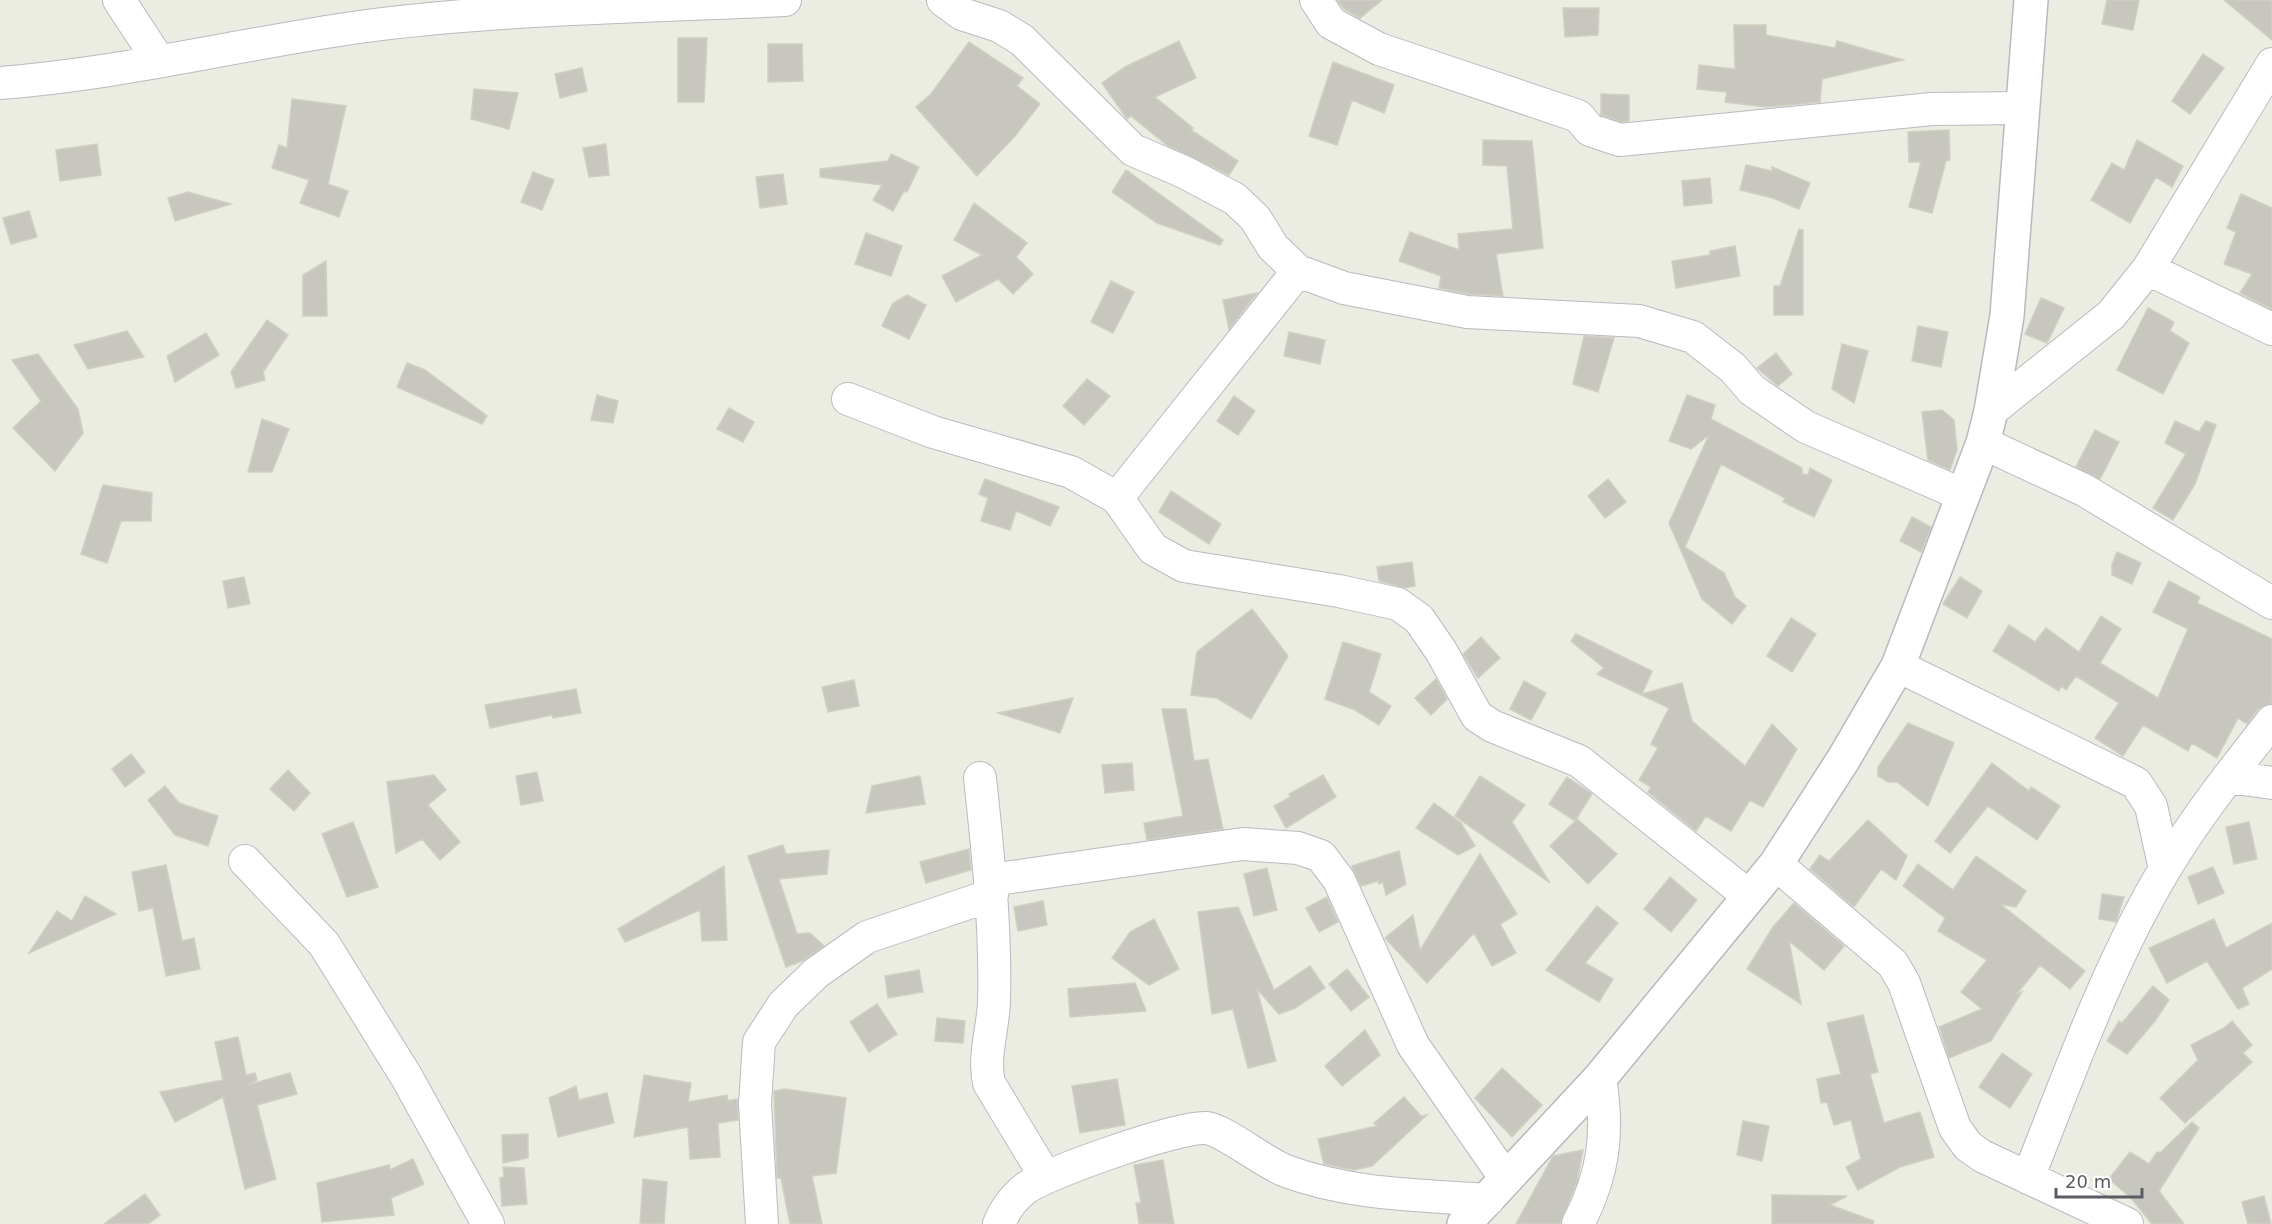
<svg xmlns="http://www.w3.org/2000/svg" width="2272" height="1224" viewBox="0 0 2272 1224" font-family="'DejaVu Sans',sans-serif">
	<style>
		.building { fill: #c7c7bf; stroke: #d0cfc1; stroke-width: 1.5 }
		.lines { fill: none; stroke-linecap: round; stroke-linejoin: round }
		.street-casing { stroke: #babac0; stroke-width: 34 }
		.secondary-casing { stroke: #b8b9bf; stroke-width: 36 }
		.street { stroke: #fff; stroke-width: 32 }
		.secondary { stroke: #fff; stroke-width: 33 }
	</style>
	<rect width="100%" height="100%" fill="#ebece2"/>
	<path class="building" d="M 1337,0 L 1382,0 L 1360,18 L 1344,9 Z
		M 2107,0 L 2139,0 L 2133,30 L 2102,24 Z
		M 2224,0 L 2272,0 L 2272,40 Z
		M 1563,8 L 1599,8 L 1598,35 L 1565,37 Z
		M 1734,25 L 1766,25 L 1766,35 L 1835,48 L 1837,41 L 1903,60 L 1822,79 L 1820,102 L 1766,107 L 1725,102 L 1727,92 L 1697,89 L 1699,65 L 1735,69 Z
		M 678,38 L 707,38 L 704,102 L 678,102 Z
		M 1179,41 L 1196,78 L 1155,97 L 1193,128 L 1191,130 L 1238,161 L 1229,175 L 1168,146 L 1131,116 L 1127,119 L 1102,83 L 1125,67 Z
		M 969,42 L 1023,78 L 1017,86 L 1040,104 L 1015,136 L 977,176 L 916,107 L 931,94 Z
		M 768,44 L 802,44 L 803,81 L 768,82 Z
		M 2203,54 L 2224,68 L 2190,114 L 2172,101 Z
		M 1333,62 L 1394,85 L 1384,113 L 1352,100 L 1337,145 L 1309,136 Z
		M 582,68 L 587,91 L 560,98 L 555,74 Z
		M 474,89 L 518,93 L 509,129 L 471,119 Z
		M 1601,94 L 1629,95 L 1629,121 L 1622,122 L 1601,115 Z
		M 292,99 L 346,106 L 328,184 L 348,191 L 339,217 L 300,203 L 309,180 L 272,168 L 279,145 L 287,148 Z
		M 1949,130 L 1950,160 L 1946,161 L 1932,213 L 1909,207 L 1921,162 L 1909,162 L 1908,132 Z
		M 1483,140 L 1532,141 L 1543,248 L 1496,254 L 1503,296 L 1469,294 L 1439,288 L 1441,276 L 1399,261 L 1410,232 L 1459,250 L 1458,234 L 1513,229 L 1507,166 L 1483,165 Z
		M 2137,140 L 2183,166 L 2172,187 L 2156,177 L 2130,223 L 2091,200 L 2112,163 L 2124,170 Z
		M 97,144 L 101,175 L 60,181 L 56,150 Z
		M 606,144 L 609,175 L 589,177 L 583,148 Z
		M 891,154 L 919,167 L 907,192 L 904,191 L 893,211 L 873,200 L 882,185 L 820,177 L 820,169 L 888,161 Z
		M 1746,165 L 1772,171 L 1772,167 L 1810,183 L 1799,209 L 1773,198 L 1740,190 Z
		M 1126,170 L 1223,240 L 1220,245 L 1157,223 L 1112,192 Z
		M 533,172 L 554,180 L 542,210 L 521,202 Z
		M 783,174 L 787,204 L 760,208 L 756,177 Z
		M 1710,178 L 1712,203 L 1684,206 L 1682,181 Z
		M 188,192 L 231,204 L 175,221 L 168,198 Z
		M 2241,194 L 2272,208 L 2272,309 L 2240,293 L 2252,274 L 2224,264 L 2236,232 L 2227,228 Z
		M 974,203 L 1027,243 L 1016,257 L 1033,274 L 1013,294 L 998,279 L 956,302 L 942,276 L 982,255 L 954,240 Z
		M 29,211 L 37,237 L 11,244 L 3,218 Z
		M 1799,229 L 1803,230 L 1803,315 L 1774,315 L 1774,286 L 1780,286 Z
		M 866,233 L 902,246 L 891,276 L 855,264 Z
		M 1735,246 L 1740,276 L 1676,288 L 1672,261 L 1710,255 L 1710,251 Z
		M 326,261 L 327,316 L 303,316 L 303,275 Z
		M 1111,281 L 1134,292 L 1113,333 L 1091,322 Z
		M 1257,293 L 1229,329 L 1223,300 Z
		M 907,295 L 926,305 L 909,339 L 882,326 L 893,303 Z
		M 2041,298 L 2064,308 L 2047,343 L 2025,334 Z
		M 2148,308 L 2174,322 L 2170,331 L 2189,343 L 2163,394 L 2117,370 Z
		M 267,320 L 288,335 L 263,372 L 265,380 L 236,388 L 231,372 Z
		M 1918,326 L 1948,332 L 1941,367 L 1912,361 Z
		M 127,331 L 144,357 L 88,369 L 74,345 Z
		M 1289,332 L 1325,340 L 1320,364 L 1284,356 Z
		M 206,333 L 219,355 L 175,382 L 167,356 Z
		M 1584,336 L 1614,338 L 1598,392 L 1573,384 Z
		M 1842,344 L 1868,351 L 1854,403 L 1832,389 Z
		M 1776,353 L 1792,374 L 1778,386 L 1757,368 Z
		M 38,354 L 78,409 L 83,433 L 55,471 L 13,428 L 41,401 L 12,360 Z
		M 407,363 L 425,370 L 487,416 L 482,424 L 397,387 Z
		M 1087,379 L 1110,396 L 1084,425 L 1063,406 Z
		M 597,395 L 618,401 L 613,423 L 591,420 Z
		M 1687,395 L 1715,405 L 1711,419 L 1802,468 L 1802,474 L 1808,475 L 1810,468 L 1832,480 L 1814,517 L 1783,502 L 1785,498 L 1721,464 L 1685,547 L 1724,573 L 1735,597 L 1746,606 L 1732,624 L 1702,599 L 1669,523 L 1709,435 L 1691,449 L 1669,441 Z
		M 1234,396 L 1255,411 L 1238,435 L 1217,421 Z
		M 729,408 L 754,422 L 743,442 L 717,429 Z
		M 1942,410 L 1954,420 L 1957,450 L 1950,470 L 1928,460 L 1922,412 Z
		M 262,419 L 289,429 L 272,472 L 248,472 Z
		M 2175,421 L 2199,432 L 2206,421 L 2216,425 L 2195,484 L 2173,520 L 2153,508 L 2186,454 L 2165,443 Z
		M 2095,430 L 2119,442 L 2100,479 L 2076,467 Z
		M 985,479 L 1059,507 L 1050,526 L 1016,511 L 1010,530 L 981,521 L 988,498 L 979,494 Z
		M 1608,479 L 1626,502 L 1605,518 L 1588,496 Z
		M 103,485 L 152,493 L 151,521 L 121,521 L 107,563 L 81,554 Z
		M 1171,491 L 1221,524 L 1209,544 L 1159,512 Z
		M 1912,517 L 1931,527 L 1921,552 L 1900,541 Z
		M 2117,552 L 2141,563 L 2132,584 L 2112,575 L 2112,565 Z
		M 1412,562 L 1415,586 L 1405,588 L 1379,581 L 1377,567 Z
		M 244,577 L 250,604 L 228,608 L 223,581 Z
		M 1960,577 L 1982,591 L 1967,618 L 1943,604 Z
		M 2169,581 L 2200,597 L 2197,603 L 2272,639 L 2272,703 L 2258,709 L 2247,724 L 2238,718 L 2217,758 L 2192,743 L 2188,751 L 2143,725 L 2123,756 L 2095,738 L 2119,703 L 2076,676 L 2066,690 L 2061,686 L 2059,691 L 1993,651 L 2009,625 L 2035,642 L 2046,628 L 2079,652 L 2101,616 L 2121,629 L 2100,663 L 2158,698 L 2188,629 L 2153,612 Z
		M 1252,609 L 1288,656 L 1251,719 L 1217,698 L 1191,695 L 1197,652 Z
		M 1791,618 L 1816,634 L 1792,672 L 1767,656 Z
		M 1576,634 L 1652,671 L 1642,694 L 1682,683 L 1692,721 L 1745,766 L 1772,724 L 1797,749 L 1763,807 L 1750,800 L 1731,831 L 1706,816 L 1696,831 L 1648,792 L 1651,787 L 1639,780 L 1658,748 L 1651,744 L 1669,708 L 1597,674 L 1604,668 L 1571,641 Z
		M 1481,637 L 1500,658 L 1478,678 L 1463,654 Z
		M 1343,642 L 1381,654 L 1369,692 L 1391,706 L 1379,725 L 1355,710 L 1325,699 Z
		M 1436,679 L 1447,699 L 1431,715 L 1415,698 Z
		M 854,680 L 859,706 L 828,712 L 822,687 Z
		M 1524,681 L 1546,693 L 1531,720 L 1510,709 Z
		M 576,689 L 581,713 L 553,718 L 552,715 L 490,728 L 485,705 Z
		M 1073,698 L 1060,733 L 998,713 Z
		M 1162,709 L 1186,709 L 1194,761 L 1208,759 L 1223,829 L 1147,840 L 1144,823 L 1183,816 Z
		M 1908,723 L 1954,743 L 1928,806 L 1897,782 L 1888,782 L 1878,776 L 1878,767 Z
		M 131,754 L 145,772 L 125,787 L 112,769 Z
		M 1132,763 L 1134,790 L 1105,793 L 1102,765 Z
		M 1992,763 L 2029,791 L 2031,787 L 2060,806 L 2037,840 L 1988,806 L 1950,853 L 1935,841 Z
		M 288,770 L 310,793 L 294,811 L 270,789 Z
		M 537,772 L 543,801 L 521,805 L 516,776 Z
		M 434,775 L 446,790 L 428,805 L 460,842 L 440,860 L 422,839 L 396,853 L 387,782 Z
		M 1323,775 L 1336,797 L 1286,828 L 1274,806 L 1290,797 L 1289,794 Z
		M 920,776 L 925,804 L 866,813 L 872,786 Z
		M 1480,776 L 1525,805 L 1512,822 L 1550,883 L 1455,816 Z
		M 1567,777 L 1592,794 L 1575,821 L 1549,804 Z
		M 165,786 L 179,803 L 218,816 L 208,846 L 175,835 L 148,800 Z
		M 1434,803 L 1461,823 L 1475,846 L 1458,855 L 1416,828 Z
		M 1577,819 L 1617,854 L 1588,884 L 1550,846 Z
		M 1868,820 L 1907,856 L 1896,880 L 1881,869 L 1854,907 L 1810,869 L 1820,855 L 1829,861 Z
		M 353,822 L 378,887 L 347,897 L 322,834 Z
		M 2249,822 L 2257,859 L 2234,864 L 2226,827 Z
		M 783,845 L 786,854 L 829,850 L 827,874 L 779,879 L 797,934 L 810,933 L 824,946 L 802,961 L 786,967 L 748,856 Z
		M 969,849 L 971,870 L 926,883 L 920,862 Z
		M 1399,851 L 1406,884 L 1386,895 L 1383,882 L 1379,884 L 1378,881 L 1361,886 L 1352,866 Z
		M 1480,854 L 1517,914 L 1500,924 L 1516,953 L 1492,966 L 1474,933 L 1427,983 L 1385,938 L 1413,915 L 1420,950 Z
		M 1976,856 L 2026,891 L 2016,907 L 2000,904 L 2085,971 L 2070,989 L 2040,965 L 2016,995 L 2022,992 L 1991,1041 L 1949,1058 L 1939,1027 L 1982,1009 L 1961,992 L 1987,960 L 1938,931 L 1945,918 L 1903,886 L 1918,864 L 1953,890 Z
		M 166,865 L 182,941 L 194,938 L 200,969 L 166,976 L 153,908 L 139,911 L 132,872 Z
		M 724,866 L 727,940 L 702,941 L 700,910 L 625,942 L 618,929 Z
		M 2213,867 L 2224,893 L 2198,904 L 2188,877 Z
		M 1267,868 L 1277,910 L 1254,916 L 1244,874 Z
		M 1670,877 L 1697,900 L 1671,932 L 1644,909 Z
		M 2102,894 L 2124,897 L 2116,922 L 2099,919 Z
		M 85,896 L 116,914 L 29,953 L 57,911 L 72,921 Z
		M 1327,897 L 1338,922 L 1319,932 L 1306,908 Z
		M 1043,901 L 1047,925 L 1018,931 L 1014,907 Z
		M 1794,903 L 1844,946 L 1824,970 L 1789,941 L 1801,1004 L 1747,969 L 1773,927 Z
		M 1597,906 L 1618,923 L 1585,963 L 1613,979 L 1599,1002 L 1546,970 Z
		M 1238,907 L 1274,990 L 1310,966 L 1325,988 L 1295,1008 L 1279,1014 L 1257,989 L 1276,1061 L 1248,1068 L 1233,1009 L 1212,1014 L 1198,912 Z
		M 1154,919 L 1179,969 L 1149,985 L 1112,958 L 1130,932 Z
		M 2214,919 L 2226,948 L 2272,923 L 2272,969 L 2242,988 L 2249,1004 L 2238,1009 L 2207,961 L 2167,983 L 2149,948 Z
		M 1347,969 L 1369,997 L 1351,1011 L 1329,984 Z
		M 919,970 L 923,992 L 888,998 L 885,976 Z
		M 1135,983 L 1146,1011 L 1070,1017 L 1068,989 Z
		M 2153,986 L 2169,1000 L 2155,1021 L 2127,1054 L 2107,1041 L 2119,1021 L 2122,1023 Z
		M 877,1004 L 897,1034 L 869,1052 L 850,1022 Z
		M 1863,1015 L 1878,1072 L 1870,1074 L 1884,1123 L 1920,1112 L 1934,1157 L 1900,1167 L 1858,1190 L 1846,1167 L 1861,1159 L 1851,1120 L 1834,1125 L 1827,1102 L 1821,1103 L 1817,1079 L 1841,1074 L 1827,1023 Z
		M 937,1018 L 965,1021 L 963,1043 L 935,1041 Z
		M 2232,1021 L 2252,1045 L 2243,1053 L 2252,1062 L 2185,1123 L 2160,1098 L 2198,1060 L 2191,1045 L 2224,1028 Z
		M 1365,1030 L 1380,1055 L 1342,1086 L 1325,1066 Z
		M 238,1037 L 246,1075 L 255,1073 L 257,1080 L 248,1085 L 290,1073 L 297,1094 L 257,1105 L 276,1179 L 245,1189 L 223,1097 L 175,1122 L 160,1092 L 223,1080 L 215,1042 Z
		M 2002,1053 L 2032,1074 L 2010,1108 L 1979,1087 Z
		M 1502,1068 L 1542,1105 L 1512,1137 L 1475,1098 Z
		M 644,1075 L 691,1083 L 688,1102 L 727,1095 L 728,1101 L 737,1099 L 738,1120 L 718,1123 L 720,1157 L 690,1159 L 688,1127 L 634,1137 Z
		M 1117,1079 L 1125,1125 L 1080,1133 L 1072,1086 Z
		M 576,1086 L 579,1100 L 607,1093 L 614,1123 L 558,1137 L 549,1098 Z
		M 785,1089 L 846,1098 L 836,1173 L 812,1176 L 822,1224 L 790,1224 L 781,1178 L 777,1178 L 774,1091 Z
		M 1404,1097 L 1421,1116 L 1427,1115 L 1372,1166 L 1354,1170 L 1324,1164 L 1318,1139 L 1377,1126 L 1374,1123 Z
		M 1743,1121 L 1769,1126 L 1762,1161 L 1737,1155 Z
		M 2192,1122 L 2199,1128 L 2159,1191 L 2184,1224 L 2152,1224 L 2131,1198 L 2109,1179 L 2130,1152 L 2149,1164 L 2157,1152 L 2160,1153 Z
		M 528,1134 L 528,1158 L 503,1163 L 502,1135 Z
		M 1583,1150 L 1577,1182 L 1560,1224 L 1516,1224 L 1553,1156 Z
		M 413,1159 L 424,1184 L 391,1198 L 394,1215 L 322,1222 L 317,1183 L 389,1165 L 390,1170 Z
		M 1163,1160 L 1174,1224 L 1139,1224 L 1136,1203 L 1141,1203 L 1134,1165 Z
		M 503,1167 L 524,1168 L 527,1204 L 502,1206 L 500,1178 L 504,1177 Z
		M 643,1179 L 667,1182 L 664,1224 L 640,1224 Z
		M 145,1194 L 160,1215 L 148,1224 L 104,1224 Z
		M 1772,1195 L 1847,1196 L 1830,1205 L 1874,1221 L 1873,1224 L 1772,1224 Z
		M 2264,1196 L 2271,1224 L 2248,1224 L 2242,1202 Z"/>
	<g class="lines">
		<g class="street-casing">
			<path id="street" d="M 119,0 L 159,61
				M 943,0 L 962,14 L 999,26 L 1022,40 L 1133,150 L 1184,172 L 1235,199 L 1255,218 L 1273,247 L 1298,271 L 1344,288 L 1467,312 L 1639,321 L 1693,337 L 1733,368 L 1752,390 L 1806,427 L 1963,495
				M 1316,0 L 1331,23 L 1379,49 L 1578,116 L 1590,130 L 1620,140 L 1932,109 L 2023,108
				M 0,83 C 121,74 239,44 359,27 C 500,8 644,7 785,0
				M 2148,269 L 2272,329
				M 848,399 L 933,432 L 1071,472 L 1117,498 L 1153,549 L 1184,566 L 1339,591 L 1398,604 L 1419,619 L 1441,651 L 1477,716 L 1492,726 L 1579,761 L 1749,896
				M 1991,411 L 2111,315 L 2148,269 L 2272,64
				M 1983,443 L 2084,490 L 2272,603
				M 1117,498 L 1298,271
				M 1898,666 L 2136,783 L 2151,806 L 2165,869
				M 2228,777 L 2272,783
				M 980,778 C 988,852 996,927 994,1002 C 993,1029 983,1056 989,1083 L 1045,1176
				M 245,861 L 324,944 L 406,1076 L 488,1224
				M 1776,864 L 1893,964 L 1904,983 L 1955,1128 L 1968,1146 L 1982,1156 L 2127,1224
				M 991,880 L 1243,844 L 1298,848 L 1321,856 L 1339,880 L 1413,1045 L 1506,1179
				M 2028,1178 C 2069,1075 2108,964 2165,869 C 2196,817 2235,768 2272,721
				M 762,1224 L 755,1104 L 759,1042 L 783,1005 L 816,973 L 867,937 L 992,895
				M 999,1224 C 1004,1211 1014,1197 1026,1188 C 1049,1172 1179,1126 1206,1128 C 1225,1130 1264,1163 1286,1171 C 1350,1195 1420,1195 1488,1200
				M 1578,1224 C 1604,1174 1609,1133 1600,1078"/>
		</g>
		<g class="secondary-casing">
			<path id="secondary" d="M 1464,1224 L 1600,1078 L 1776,864 L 1843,760 L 1898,666 L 1983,443 L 1991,411 L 2007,316 L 2031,0"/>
		</g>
		<use href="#street" class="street"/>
		<use href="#secondary" class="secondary"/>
	</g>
	<path d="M2056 1188v9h86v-9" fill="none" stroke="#5b5c62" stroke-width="3"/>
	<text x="2065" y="1188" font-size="18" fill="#5b5c62" stroke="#ffffff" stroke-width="4.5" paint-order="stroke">20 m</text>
</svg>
